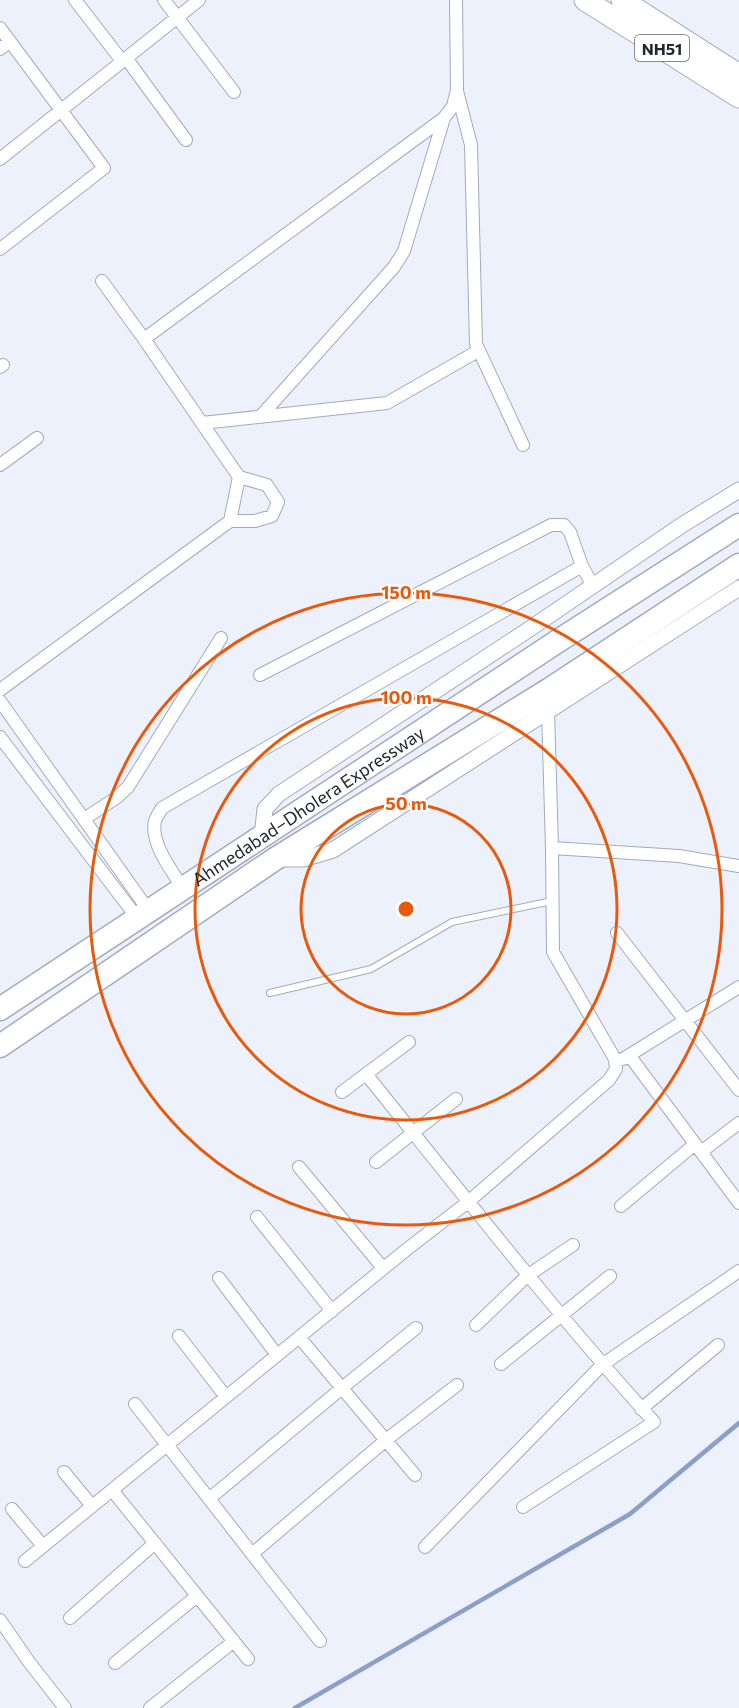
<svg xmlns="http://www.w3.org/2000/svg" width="739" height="1708" viewBox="0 0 739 1708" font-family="Commissioner,sans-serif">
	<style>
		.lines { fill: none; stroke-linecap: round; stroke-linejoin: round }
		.stream { stroke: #8b9fc9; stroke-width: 4.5 }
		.service-casing { stroke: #a0abc0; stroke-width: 8 }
		.minor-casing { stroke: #a0abc0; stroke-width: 14 }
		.tertiary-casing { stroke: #a0abc0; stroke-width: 17 }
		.trunk-casing { stroke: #a0abc0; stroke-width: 23 }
		.motorway-casing { stroke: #a0abc0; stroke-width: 25 }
		.service { stroke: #fff; stroke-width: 6 }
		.minor { stroke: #fff; stroke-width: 12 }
		.tertiary { stroke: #fff; stroke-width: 15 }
		.trunk { stroke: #fff; stroke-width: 21 }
		.motorway { stroke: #fff; stroke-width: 22 }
		.ring { fill: none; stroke: #e8590c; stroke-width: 3 }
		.labels { text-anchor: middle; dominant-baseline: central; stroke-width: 4.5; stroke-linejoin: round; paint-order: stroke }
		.shield { fill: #fff; stroke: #64676d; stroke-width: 1.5 }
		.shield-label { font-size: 16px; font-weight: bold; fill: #22262e }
		.street-label { font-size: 18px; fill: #22262e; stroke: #fff }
		.centre { fill: #e8590c; stroke: #fff; stroke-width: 3 }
		.ring-label { font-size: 18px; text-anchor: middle; font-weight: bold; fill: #e8590c; stroke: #fff; stroke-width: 4.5; stroke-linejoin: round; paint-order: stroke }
	</style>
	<rect width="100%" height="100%" fill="#edf1fb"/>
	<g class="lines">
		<path class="stream" d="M 295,1708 L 630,1514 L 739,1423"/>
		<g class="service-casing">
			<path id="service" d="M 270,993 L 371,969 L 452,922 L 552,901"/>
		</g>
		<g class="minor-casing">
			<path id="minor" d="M 75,0 L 122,61
				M 164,0 L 234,92
				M 0,28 L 104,168 L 0,249
				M 0,49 L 10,41
				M 126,58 L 186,140
				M 457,91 L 471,145 L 476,344 L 523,445
				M 0,159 L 199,0
				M 102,281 L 144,339
				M 0,367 L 3,365
				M 260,417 L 394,267 L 404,251 L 444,118
				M 202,423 L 387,403 L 478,351
				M 0,465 L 37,438
				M 230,521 L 255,521 L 272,516 L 278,502 L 267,485 L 239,477
				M 582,566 L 593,586
				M 0,690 L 230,521 L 239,477 L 144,339 L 444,118 L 453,106 L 457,90 L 456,0
				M 0,701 L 149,911
				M 548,711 L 552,848
				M 0,737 L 138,919
				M 84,819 L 116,798 L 128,787 L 221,638
				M 183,889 C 172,870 150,844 155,821 C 156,817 160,812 162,808 L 582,566 L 570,532 L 564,525 L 551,525 L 260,675
				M 617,933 L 739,1090
				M 629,1055 L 739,1203
				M 623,1059 L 739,987
				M 366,1074 C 461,1192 553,1310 654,1422 L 523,1507
				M 342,1092 L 409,1042
				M 701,1152 L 739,1123
				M 376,1162 L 456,1099
				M 299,1167 L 383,1268
				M 621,1206 L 695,1144
				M 257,1217 L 332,1311
				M 219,1278 L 277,1355
				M 476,1325 L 527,1276 L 573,1245
				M 179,1336 L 226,1397
				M 299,1337 L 415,1475
				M 501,1364 L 610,1276
				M 135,1404 L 320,1641
				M 641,1409 L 718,1345
				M 64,1472 L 92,1506
				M 112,1490 L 248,1659
				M 209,1499 L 342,1388 L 416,1328
				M 12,1509 L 43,1546
				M 425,1547 L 602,1365 L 739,1271
				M 252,1554 L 386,1440 L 457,1385
				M 25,1561 L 406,1250 L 468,1202 L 609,1080 L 616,1069 L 615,1059 L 553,952 L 552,848 L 679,856 L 739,866
				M 70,1618 L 155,1543
				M 0,1620 L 29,1662 L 65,1708
				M 115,1663 L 197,1596
				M 150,1708 L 234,1641"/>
		</g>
		<g class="tertiary-casing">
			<path id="tertiary" d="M 262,837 L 265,809 L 279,794 L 531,628 L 682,525 L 739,490
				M 278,859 L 303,859 L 333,850 L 739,588"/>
		</g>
		<g class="trunk-casing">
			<path id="trunk" d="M 585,0 L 739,97
				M 622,0 L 739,75"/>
		</g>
		<g class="motorway-casing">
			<g id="motorway">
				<path id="s1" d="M 0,1009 L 558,641 L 739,525"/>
				<path d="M 0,1046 L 275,859 L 550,689 L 739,565"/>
			</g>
		</g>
		<use href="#service" class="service"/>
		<use href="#minor" class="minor"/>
		<use href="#tertiary" class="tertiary"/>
		<use href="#trunk" class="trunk"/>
		<use href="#motorway" class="motorway"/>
	</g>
	<g class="ring">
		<circle cx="406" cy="909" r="105"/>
		<circle cx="406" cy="909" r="211"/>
		<circle cx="406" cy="909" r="316"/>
	</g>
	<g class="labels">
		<rect class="shield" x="635" y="35" width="54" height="26" rx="4.5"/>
		<g class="shield-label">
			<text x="662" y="48">NH51</text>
		</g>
		<g class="street-label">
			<text stroke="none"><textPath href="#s1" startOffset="369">Ahmedabad–Dholera Expressway</textPath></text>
		</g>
	</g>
	<circle cx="406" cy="909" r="9" class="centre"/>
	<g class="ring-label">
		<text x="406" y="599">150 m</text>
		<text x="406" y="704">100 m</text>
		<text x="406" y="810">50 m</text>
	</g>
</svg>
